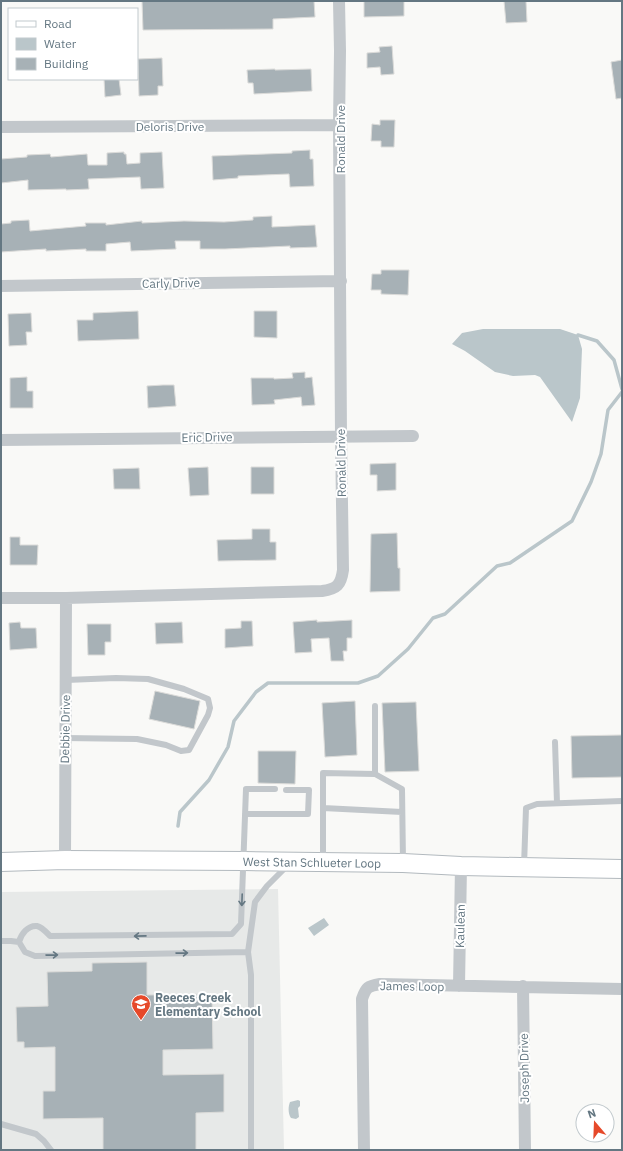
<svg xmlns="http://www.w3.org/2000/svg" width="623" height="1151" viewBox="0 0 623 1151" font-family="'IBM Plex Sans',sans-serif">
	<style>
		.built { fill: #e7e9e8 }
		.water { fill: #bac6ca }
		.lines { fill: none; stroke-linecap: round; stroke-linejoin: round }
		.stream { stroke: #bac6ca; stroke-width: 3.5 }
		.building { fill: #a7b1b6; stroke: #dbdbd9 }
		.secondary-casing { stroke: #b2b9be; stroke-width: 20 }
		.service { stroke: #c2c7cb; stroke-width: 6 }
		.minor { stroke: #c2c7cb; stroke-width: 12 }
		.secondary { stroke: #fff; stroke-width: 18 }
		.oneway { stroke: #647782 }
		.labels { text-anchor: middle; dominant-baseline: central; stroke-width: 4; stroke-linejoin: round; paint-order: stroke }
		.street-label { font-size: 12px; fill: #647782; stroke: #fff }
		.poi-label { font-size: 12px; font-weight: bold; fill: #647782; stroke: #fff; text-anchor: start }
	</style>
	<rect width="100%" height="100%" fill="#f9f9f7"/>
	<path class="built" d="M 278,889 L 284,1150 L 1,1150 L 1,892 Z"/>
	<path class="water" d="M 483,329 L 560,329 L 578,335 L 582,349 L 580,398 L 572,422 L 540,377 L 535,375 L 513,376 L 495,372 L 465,351 L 452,344 L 462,333 Z
		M 324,918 L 329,925 L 314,936 L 308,928 Z
		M 298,1100 L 300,1101 L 300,1106 L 298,1108 L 299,1117 L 296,1119 L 291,1118 C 288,1114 288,1107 290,1102 Z"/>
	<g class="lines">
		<path class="stream" d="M 578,335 L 597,341 L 614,360 L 622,389
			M 178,826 L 180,812 L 209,780 L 228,747 L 234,721 L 256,692 L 268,683 L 358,683 L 378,676 L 408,649 L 433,618 L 445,614 L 497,566 L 510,563 L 572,521 L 591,482 L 601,454 L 608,410 L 622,392"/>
	</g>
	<path class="building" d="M 142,1 L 314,1 L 315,17 L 273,19 L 273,29 L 143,30 Z
		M 364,1 L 404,1 L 404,16 L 364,17 Z
		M 504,1 L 526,1 L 527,22 L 506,23 Z
		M 392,46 L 394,74 L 381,75 L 380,67 L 367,68 L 367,53 L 380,52 L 379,47 Z
		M 162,58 L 163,86 L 158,86 L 158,95 L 139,96 L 138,59 Z
		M 622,60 L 622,98 L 616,99 L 611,62 Z
		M 275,69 L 275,70 L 311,69 L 312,91 L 254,94 L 253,83 L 248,83 L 247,70 Z
		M 104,79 L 119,79 L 121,95 L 105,97 Z
		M 380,120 L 395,120 L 394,147 L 381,147 L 381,141 L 371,141 L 372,124 L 380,125 Z
		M 310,150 L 310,159 L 313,159 L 314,186 L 290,187 L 289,174 L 238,176 L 238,178 L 213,180 L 212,156 L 292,153 L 292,151 Z
		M 124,152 L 124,154 L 126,154 L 127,164 L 140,163 L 140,153 L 162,152 L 164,188 L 141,189 L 140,177 L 88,179 L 89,189 L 66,190 L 66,189 L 28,190 L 28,180 L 1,183 L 1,159 L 27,157 L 27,155 L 50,154 L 51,157 L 87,154 L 88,165 L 107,165 L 107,153 Z
		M 272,216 L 272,227 L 315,225 L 317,247 L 290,248 L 290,246 L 225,249 L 200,249 L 200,241 L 175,241 L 176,249 L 131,251 L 130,242 L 106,244 L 106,251 L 86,251 L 86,249 L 46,251 L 46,249 L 1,252 L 1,224 L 11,223 L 11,221 L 29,220 L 30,231 L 86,226 L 85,223 L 106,223 L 106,225 L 142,221 L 142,223 L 184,221 L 224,222 L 253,220 L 253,217 Z
		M 381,270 L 409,270 L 408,295 L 381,294 L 381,290 L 371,290 L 372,274 L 381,274 Z
		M 138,311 L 139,339 L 78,341 L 77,320 L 93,320 L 93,313 Z
		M 254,311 L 277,311 L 277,338 L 254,337 Z
		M 31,313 L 32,332 L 26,332 L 27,345 L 9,346 L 8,314 Z
		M 305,372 L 305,378 L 312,377 L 315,405 L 302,406 L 301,397 L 274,400 L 275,404 L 252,405 L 251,378 L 274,378 L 274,379 L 293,378 L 292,373 Z
		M 27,377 L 27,391 L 33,391 L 33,408 L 10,408 L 10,378 Z
		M 163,385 L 174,385 L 176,406 L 148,408 L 147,386 Z
		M 396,463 L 396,490 L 377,491 L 377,475 L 370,475 L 370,464 Z
		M 208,467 L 209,495 L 190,496 L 188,468 Z
		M 251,467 L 274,467 L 274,494 L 251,494 Z
		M 139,468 L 140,489 L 114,489 L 113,469 Z
		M 252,529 L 270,529 L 270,542 L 276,542 L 276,560 L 218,561 L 217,540 L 252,539 Z
		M 397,533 L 398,568 L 400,568 L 400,591 L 370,592 L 371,534 Z
		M 10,537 L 20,537 L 20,545 L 38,545 L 37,565 L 10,565 Z
		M 317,620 L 317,622 L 352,620 L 352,638 L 347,638 L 347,651 L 343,651 L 344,661 L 331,661 L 329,638 L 311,639 L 312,652 L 295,653 L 293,622 Z
		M 241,621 L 252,621 L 253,646 L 225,648 L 225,629 L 241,628 Z
		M 20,622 L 21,628 L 36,628 L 37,648 L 10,650 L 9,623 Z
		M 182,622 L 183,643 L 156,644 L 155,623 Z
		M 87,624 L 111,624 L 111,642 L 105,642 L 105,655 L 88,655 Z
		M 155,691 L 200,701 L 194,729 L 149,719 Z
		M 355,701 L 357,755 L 325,757 L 322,703 Z
		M 416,702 L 419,771 L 385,772 L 382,703 Z
		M 622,735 L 622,777 L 572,778 L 571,736 Z
		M 258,751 L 296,751 L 295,784 L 258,783 Z
		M 147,962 L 147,995 L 212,994 L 213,1049 L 163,1050 L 163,1075 L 224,1074 L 224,1112 L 196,1113 L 196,1150 L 103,1150 L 103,1118 L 43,1119 L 43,1091 L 55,1091 L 55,1047 L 24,1048 L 24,1042 L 17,1042 L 16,1007 L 48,1006 L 47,972 L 92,971 L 92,963 Z"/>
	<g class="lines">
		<g class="secondary-casing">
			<g id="secondary">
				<path id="s1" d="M 1,862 L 65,860 L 244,861 L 403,863 L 461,866 L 622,869"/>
			</g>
		</g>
		<path class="service" d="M 375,706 L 375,774
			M 65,738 L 137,739 L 166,745 L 181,751 L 189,750 L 208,715 L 210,708 L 208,699 L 184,689 L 148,679 L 116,678 L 66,680
			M 555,742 L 557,803
			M 323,808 L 402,812
			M 245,814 L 308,814 L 309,790 L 286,790
			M 323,861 L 323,773 L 375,774 L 402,789 L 403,862
			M 524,866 L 526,808 L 537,804 L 622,801
			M 1,941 L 11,941 L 19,942
			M 248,952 L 35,956 L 25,952 L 19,942 C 21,934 28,925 37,926 C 42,927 47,933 50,936 L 232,934 L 241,924 L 246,789 L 275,789
			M 1,1124 L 36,1134 L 44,1141 L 51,1150
			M 251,1150 L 251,975 L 248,952 L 255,902 L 267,886 L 288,865"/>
		<path class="minor" d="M 1,127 L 339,125
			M 1,286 L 341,281
			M 1,440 L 413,436
			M 1,598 L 66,598 L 322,591 C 337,589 341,585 343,570 L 341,436 L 339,125 L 340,51 L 339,1
			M 65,860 L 66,598
			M 459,986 L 461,866
			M 523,986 L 525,1150
			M 364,1150 L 362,999 C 366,987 368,986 380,984 L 622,989"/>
		<use href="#secondary" class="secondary"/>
	</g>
	<defs><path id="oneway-shaft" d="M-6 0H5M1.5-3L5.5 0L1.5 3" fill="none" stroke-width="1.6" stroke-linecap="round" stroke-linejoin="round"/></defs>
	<g class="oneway">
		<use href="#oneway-shaft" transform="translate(242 900) rotate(92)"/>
		<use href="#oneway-shaft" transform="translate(140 936) rotate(179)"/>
		<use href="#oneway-shaft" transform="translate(182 953) rotate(-1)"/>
		<use href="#oneway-shaft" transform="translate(52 955) rotate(-1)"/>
	</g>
	<defs>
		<g id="school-pin" transform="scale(1)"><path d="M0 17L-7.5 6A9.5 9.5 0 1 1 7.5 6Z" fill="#e6492a" stroke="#fff"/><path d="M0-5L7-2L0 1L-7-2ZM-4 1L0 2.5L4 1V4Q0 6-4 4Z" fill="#fff"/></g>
	</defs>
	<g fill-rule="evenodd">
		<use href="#school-pin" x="141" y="1004"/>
	</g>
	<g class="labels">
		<g class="street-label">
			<text x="170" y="126">Deloris Drive</text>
			<text transform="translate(340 139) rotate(-90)">Ronald Drive</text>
			<text transform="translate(171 283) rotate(-1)">Carly Drive</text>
			<text transform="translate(207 437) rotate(-1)">Eric Drive</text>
			<text transform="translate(341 463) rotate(-91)">Ronald Drive</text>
			<text transform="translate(65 729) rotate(-89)">Debbie Drive</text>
			<text stroke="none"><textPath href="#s1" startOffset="311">West Stan Schlueter Loop</textPath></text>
			<text transform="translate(460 926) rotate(-89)">Kaulean</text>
			<text transform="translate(412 986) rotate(1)">James Loop</text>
			<text transform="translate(524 1068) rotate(-91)">Joseph Drive</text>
		</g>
		<g class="poi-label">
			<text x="155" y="997">Reeces Creek<tspan x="155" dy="14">Elementary School</tspan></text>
		</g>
	</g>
	<rect width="623" height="1151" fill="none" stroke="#647782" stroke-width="4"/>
	<rect x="8" y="8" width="130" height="72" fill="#ffffff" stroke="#c1c9cd"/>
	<rect x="16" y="21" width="20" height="6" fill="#ffffff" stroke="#c1c9cd"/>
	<text x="44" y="28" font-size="12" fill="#647782">Road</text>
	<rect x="16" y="38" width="20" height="12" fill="#bac6ca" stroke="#c1c9cd"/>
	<text x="44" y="48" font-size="12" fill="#647782">Water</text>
	<rect x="16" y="58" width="20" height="12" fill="#a7b1b6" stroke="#c1c9cd"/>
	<text x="44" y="68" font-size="12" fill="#647782">Building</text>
	<g transform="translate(595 1123) rotate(341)"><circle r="19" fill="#ffffff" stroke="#c1c9cd"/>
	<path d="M0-3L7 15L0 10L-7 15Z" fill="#e6492a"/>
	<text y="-6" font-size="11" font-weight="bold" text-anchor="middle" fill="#647782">N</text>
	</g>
</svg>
